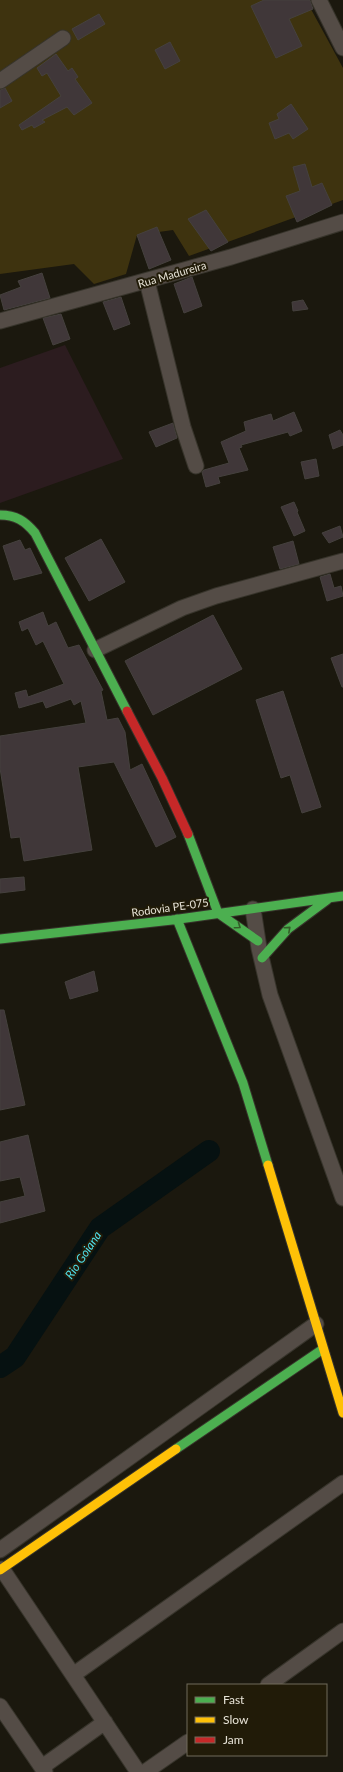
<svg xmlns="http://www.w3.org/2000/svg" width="343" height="1772" viewBox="0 0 343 1772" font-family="Lato,sans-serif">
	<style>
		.industrial { fill: #2c1c1f }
		.green { fill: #3e330f }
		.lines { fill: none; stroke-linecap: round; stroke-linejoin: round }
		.river { stroke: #061111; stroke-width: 22 }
		.building { fill: #403739; stroke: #45413e }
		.street-casing { stroke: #37342b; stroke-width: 17 }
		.fast-casing { stroke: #37342b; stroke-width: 11 }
		.slow-casing { stroke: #37342b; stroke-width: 11 }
		.jam-casing { stroke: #37342b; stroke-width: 11 }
		.street { stroke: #544c46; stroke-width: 15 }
		.fast { stroke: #4caf50; stroke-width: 9 }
		.slow { stroke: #ffc107; stroke-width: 9 }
		.jam { stroke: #c62828; stroke-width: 9 }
		.oneway { stroke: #345e28 }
		.labels { text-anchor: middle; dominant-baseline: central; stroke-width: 4; stroke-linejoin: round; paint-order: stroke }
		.street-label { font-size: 11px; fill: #e7e3d7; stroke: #211b08 }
		.water-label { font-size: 12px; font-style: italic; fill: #4fe1ec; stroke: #211b08 }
	</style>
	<rect width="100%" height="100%" fill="#1b180e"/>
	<path class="industrial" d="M 65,345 L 123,459 L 0,503 L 0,368 Z"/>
	<path class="green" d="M 0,0 L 306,0 L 343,68 L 343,200 L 189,256 L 173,230 L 137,235 L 126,274 L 94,284 L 74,264 L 0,274 Z"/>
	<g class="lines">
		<path class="river" d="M 0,1367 L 15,1357 L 100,1228 L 209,1151"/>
	</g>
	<path class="building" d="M 264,0 L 310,0 L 313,9 L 289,19 L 302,46 L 276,58 L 251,6 Z
		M 99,14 L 105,24 L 78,40 L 72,29 Z
		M 170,42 L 180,61 L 165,69 L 155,50 Z
		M 56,54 L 68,71 L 72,68 L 78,77 L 75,79 L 92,103 L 74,115 L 67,107 L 42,120 L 45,122 L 34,128 L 32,125 L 22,130 L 19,125 L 61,96 L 47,73 L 42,76 L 37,68 Z
		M 5,88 L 12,101 L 0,108 L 0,90 Z
		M 291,104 L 308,129 L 293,139 L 289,133 L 275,139 L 269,123 L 279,119 L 277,114 Z
		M 305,164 L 312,187 L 322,183 L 332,205 L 297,222 L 286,196 L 300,191 L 293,167 Z
		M 206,210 L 228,242 L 211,251 L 188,219 Z
		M 157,227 L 171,260 L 149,269 L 137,235 Z
		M 42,273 L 50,298 L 4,310 L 0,295 L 21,287 L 18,281 Z
		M 192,277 L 202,306 L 184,313 L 174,284 Z
		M 121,297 L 130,324 L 114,330 L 103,302 Z
		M 303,300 L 308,309 L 293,311 L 292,302 Z
		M 61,314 L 70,339 L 53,345 L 43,318 Z
		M 294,412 L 302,431 L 290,436 L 288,432 L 241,445 L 242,447 L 239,448 L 248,470 L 218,477 L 220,483 L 206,487 L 202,472 L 204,470 L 229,463 L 221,442 L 246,431 L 244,422 L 271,414 L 273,421 Z
		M 173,423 L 177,438 L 156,447 L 149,432 Z
		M 340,430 L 343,435 L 343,445 L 333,449 L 329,435 Z
		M 316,459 L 319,476 L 305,479 L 301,462 Z
		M 294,502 L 298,511 L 297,512 L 305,531 L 294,536 L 281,507 Z
		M 340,526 L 343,537 L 329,543 L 322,533 Z
		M 101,539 L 125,582 L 89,601 L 65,558 Z
		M 20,540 L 25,550 L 30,548 L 42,573 L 14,580 L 3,546 Z
		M 293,541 L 299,564 L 280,569 L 273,547 Z
		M 330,574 L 334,588 L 341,586 L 343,596 L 327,601 L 320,577 Z
		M 43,612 L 48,626 L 56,622 L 68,648 L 79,645 L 103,690 L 101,691 L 107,720 L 118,718 L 125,732 L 130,770 L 142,764 L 176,837 L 156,847 L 114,762 L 78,767 L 92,850 L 24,861 L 20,837 L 11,838 L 0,768 L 0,736 L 86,723 L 81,701 L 74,705 L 71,699 L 46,708 L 43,701 L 19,708 L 15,693 L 26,690 L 28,697 L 64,684 L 43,641 L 36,645 L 28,628 L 22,631 L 19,622 Z
		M 213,615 L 242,669 L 153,715 L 125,661 Z
		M 343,654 L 343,687 L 342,687 L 331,658 Z
		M 283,691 L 321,807 L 302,813 L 290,775 L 281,778 L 256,700 Z
		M 24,877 L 25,890 L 0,893 L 0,879 Z
		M 94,971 L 98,991 L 70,999 L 65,982 Z
		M 0,1010 L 4,1010 L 25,1105 L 0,1110 Z
		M 28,1135 L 45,1211 L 0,1223 L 0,1202 L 25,1196 L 20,1177 L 0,1181 L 0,1142 Z"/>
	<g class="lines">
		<g class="street-casing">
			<path id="street" d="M 319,0 L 343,48
				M 0,81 L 63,38
				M 147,281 L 183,427 L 196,466
				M 0,321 L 231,257 L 343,222
				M 95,650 L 182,608 L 216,596 L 343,561
				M 253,909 L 259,948 L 270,995 L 343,1198
				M 0,1550 L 316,1324
				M 2,1569 L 138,1772
				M 73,1675 L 343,1483
				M 268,1685 L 343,1631
				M 0,1706 L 45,1772
				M 42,1767 L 105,1722
				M 145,1772 L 188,1742"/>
		</g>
		<g class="fast-casing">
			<path id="fast" d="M 0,515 C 16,515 25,521 35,533 L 127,711
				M 188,834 L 218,913
				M 218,913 L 258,941
				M 177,919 L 243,1083 L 268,1165
				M 0,939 L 172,920 L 343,896
				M 262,958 L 288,929 L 327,900
				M 176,1449 L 323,1349"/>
		</g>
		<g class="slow-casing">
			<path id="slow" d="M 268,1165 L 343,1413
				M 0,1570 L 176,1449"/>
		</g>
		<g class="jam-casing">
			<path id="jam" d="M 127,711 L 162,778 L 188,834"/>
		</g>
		<use href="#street" class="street"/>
		<use href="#fast" class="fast"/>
		<use href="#slow" class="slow"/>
		<use href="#jam" class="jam"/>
	</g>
	<defs><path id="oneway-chevron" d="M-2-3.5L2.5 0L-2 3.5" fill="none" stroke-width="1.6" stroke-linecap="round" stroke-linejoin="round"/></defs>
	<g class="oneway">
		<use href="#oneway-chevron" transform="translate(238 926) rotate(35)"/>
		<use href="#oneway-chevron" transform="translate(288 929) rotate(-42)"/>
	</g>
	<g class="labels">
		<g class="street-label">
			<text transform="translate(172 274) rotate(-16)">Rua Madureira</text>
			<text transform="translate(170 907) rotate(-8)">Rodovia PE-075</text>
		</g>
		<g class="water-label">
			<text transform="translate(83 1255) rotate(-56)">Rio Goiana</text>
		</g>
	</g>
	<rect x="187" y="1684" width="140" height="72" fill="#211b08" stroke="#706b5b"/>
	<rect x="195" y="1697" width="20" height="6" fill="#4caf50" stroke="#706b5b"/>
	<text x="223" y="1704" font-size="12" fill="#e7e3d7">Fast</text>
	<rect x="195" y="1717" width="20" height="6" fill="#ffc107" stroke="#706b5b"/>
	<text x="223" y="1724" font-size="12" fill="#e7e3d7">Slow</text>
	<rect x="195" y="1737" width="20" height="6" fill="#c62828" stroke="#706b5b"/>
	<text x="223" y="1744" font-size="12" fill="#e7e3d7">Jam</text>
</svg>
